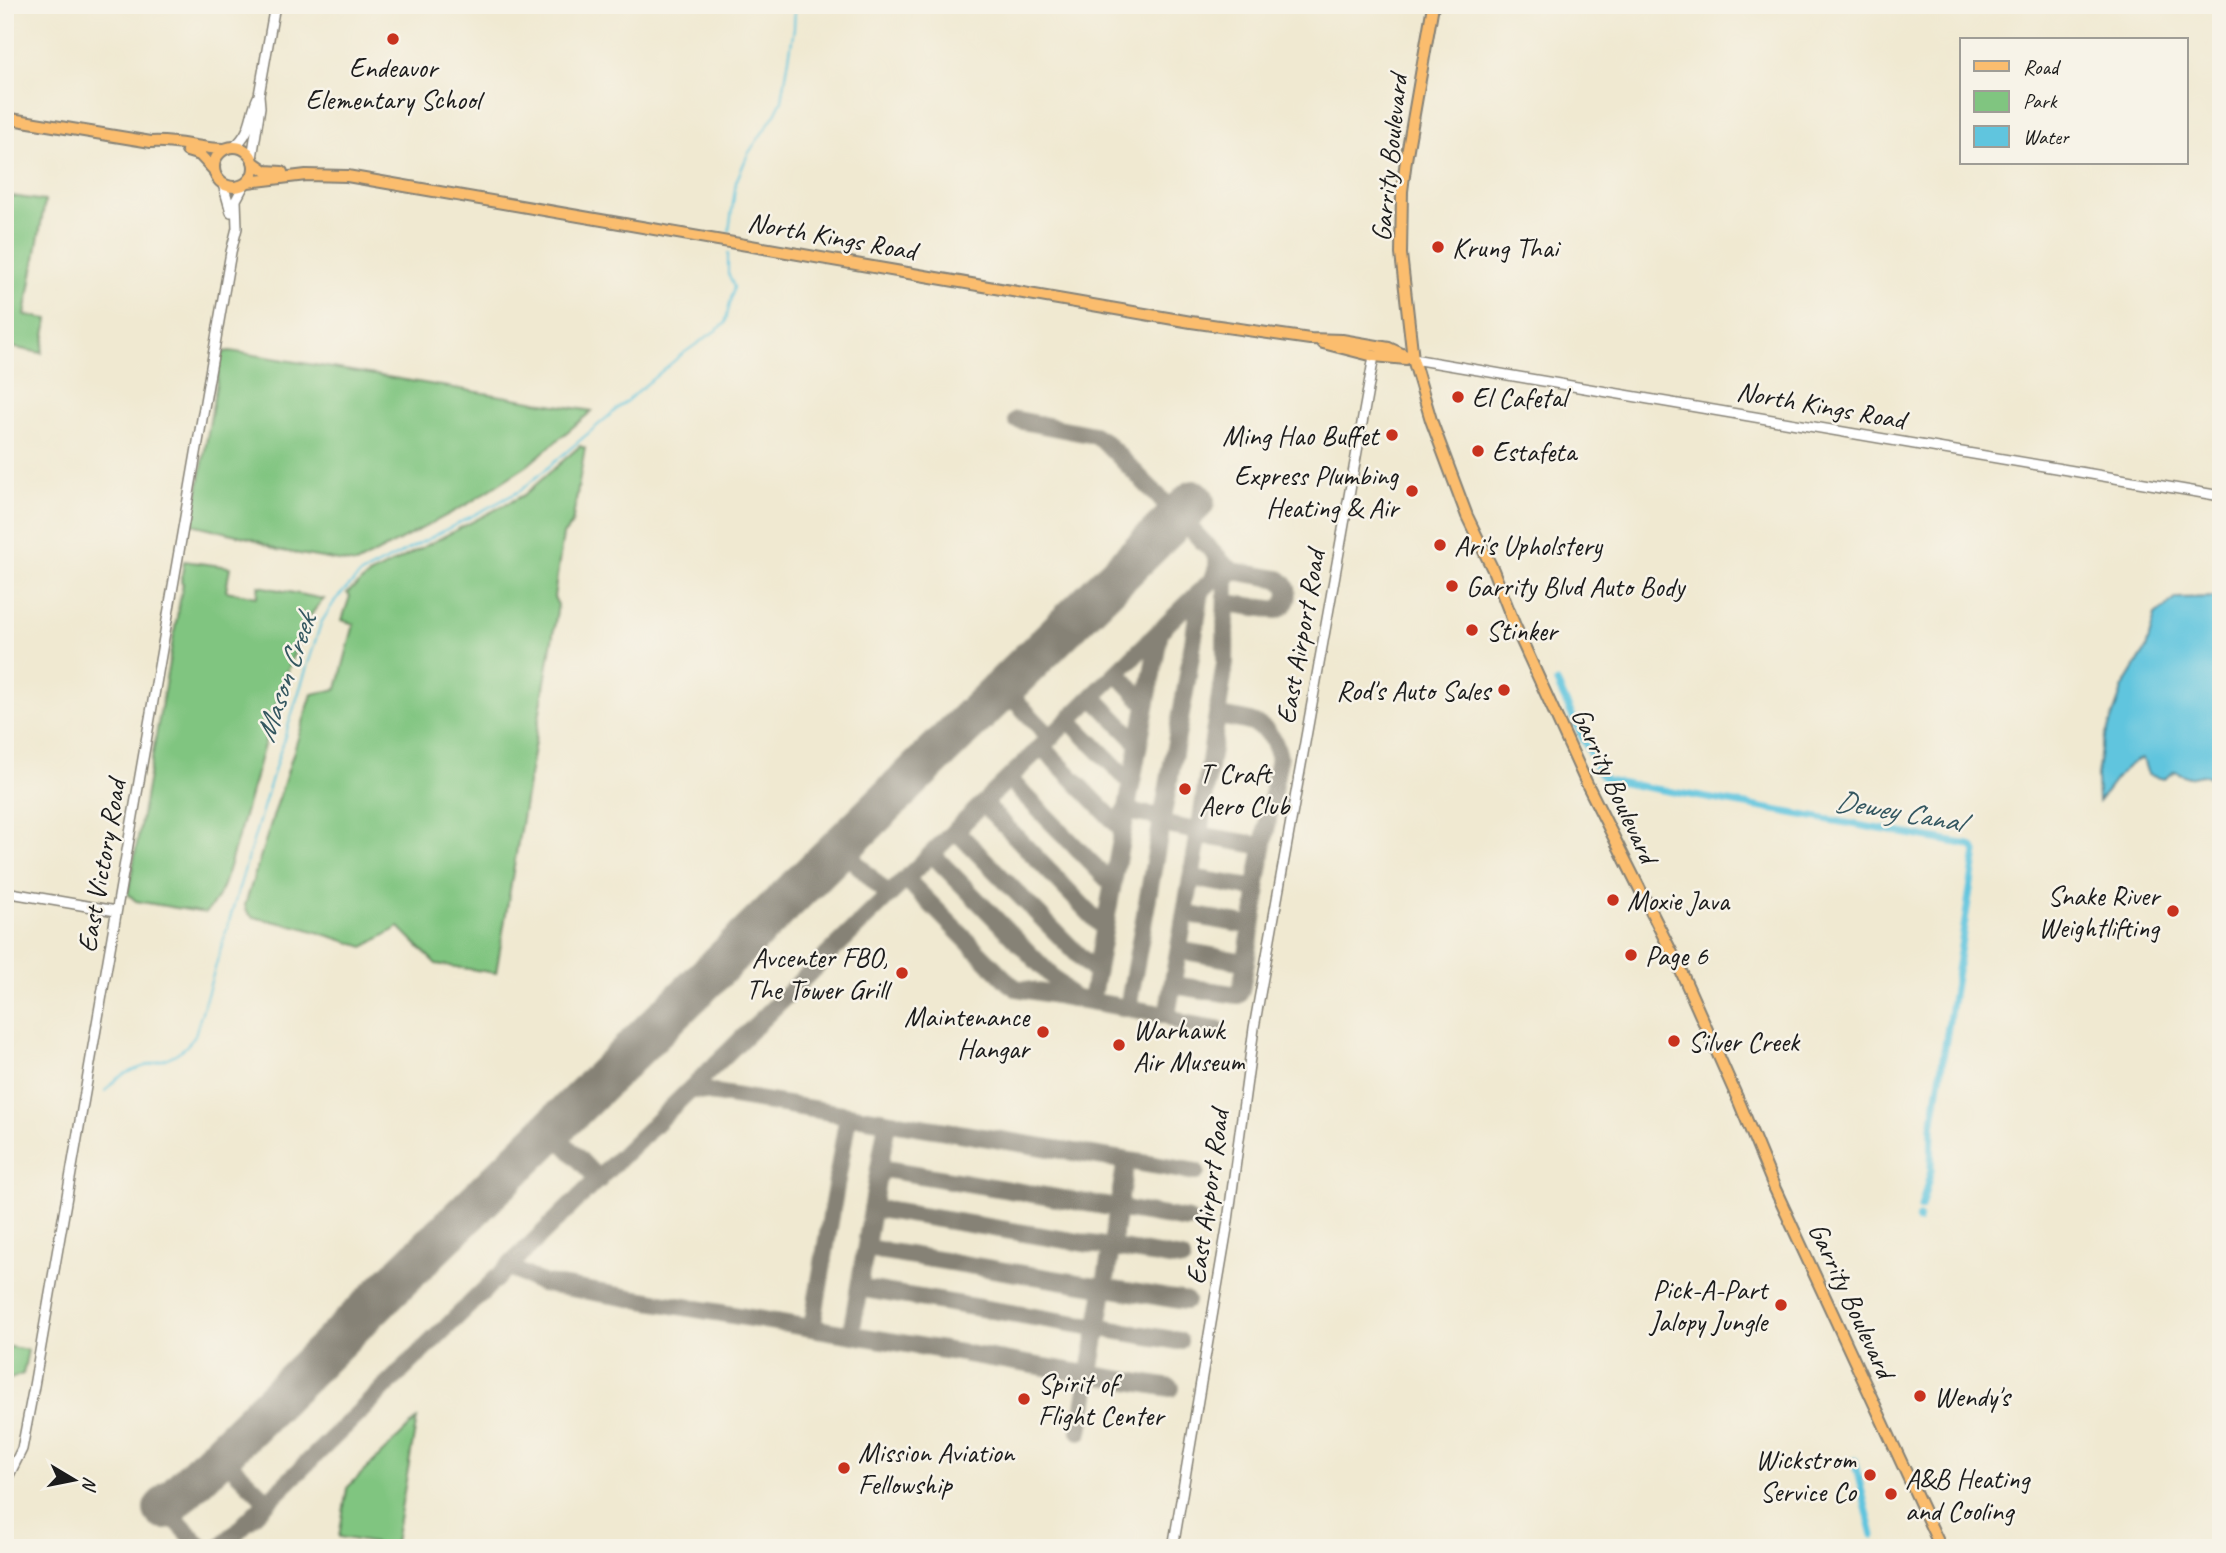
<svg xmlns="http://www.w3.org/2000/svg" width="2226" height="1553" viewBox="0 0 2226 1553" font-family="Caveat,sans-serif">
	<style>
		.green { fill: #80c580; stroke: #4e704e; stroke-width: 2 }
		.water { fill: #60c5de; stroke: #3e707d; stroke-width: 2 }
		.lines { fill: none; stroke-linecap: round; stroke-linejoin: round }
		.stream { stroke: #60c5de; stroke-width: 2 }
		.canal { stroke: #60c5de; stroke-width: 7 }
		.taxiway { stroke: #868276; stroke-width: 18 }
		.runway { stroke: #868276; stroke-width: 42 }
		.minor-casing { stroke: #868276; stroke-width: 12 }
		.major-casing { stroke: #868276; stroke-width: 14 }
		.minor { stroke: #fff; stroke-width: 9 }
		.major { stroke: #fbbd6e; stroke-width: 10 }
		.poi-dot { fill: #c8321e; stroke: #f7f3e8; stroke-width: 2.5 }
		.labels { text-anchor: middle; dominant-baseline: central; stroke-width: 5; stroke-linejoin: round; paint-order: stroke }
		.poi-label { font-size: 28px; fill: #1c1c1c; stroke: #f7f3e8; text-anchor: start }
		.street-label { font-size: 28px; fill: #1c1c1c; stroke: #f7f3e8 }
		.water-label { font-size: 30px; font-style: italic; fill: #345760; stroke: #f7f3e8 }
	</style>
	<rect width="100%" height="100%" fill="#f7f3e8"/>
	<filter id="ink" filterUnits="userSpaceOnUse"><feTurbulence type="fractalNoise" baseFrequency=".0143" numOctaves="2"/><feDisplacementMap in="SourceGraphic" scale="14" xChannelSelector="R" yChannelSelector="G"/><feConvolveMatrix kernelMatrix="1 2 1 2 8 2 1 2 1" color-interpolation-filters="sRGB"/></filter>
	<filter id="wash" filterUnits="userSpaceOnUse"><feTurbulence type="fractalNoise" baseFrequency=".00686" numOctaves="4" result="noise"/><feDisplacementMap in="SourceGraphic" scale="28" xChannelSelector="R" yChannelSelector="G"/><feGaussianBlur stdDeviation="1.57" result="paint"/><feColorMatrix in="noise" values="0 0 0 0 0 0 0 0 0 0 0 0 0 0 0 0 0 1.4 0 .05"/><feComposite in="paint" operator="in"/></filter>
	<g filter="url(#wash)">
		<rect width="100%" height="100%" fill="#f0e9d1"/>
		<path class="green" d="M 5,195 L 45,201 L 25,315 L 48,319 L 42,353 L 5,346 Z
			M 230,351 L 592,411 L 528,465 L 468,504 L 356,564 L 277,550 L 253,539 L 192,524 L 221,358 L 224,352 Z
			M 580,446 L 585,448 L 572,524 L 563,535 L 554,597 L 558,605 L 496,973 L 436,964 L 399,927 L 364,947 L 304,928 L 253,917 L 247,912 L 245,905 L 312,694 L 337,689 L 354,624 L 342,620 L 350,596 L 347,593 L 371,574 L 524,495 Z
			M 184,561 L 230,567 L 226,591 L 257,597 L 259,586 L 324,599 C 306,616 298,642 290,665 C 267,725 253,789 234,850 C 227,872 222,898 205,913 L 136,901 L 128,894 L 183,583 L 181,582 Z
			M 5,1346 L 28,1350 L 23,1374 L 5,1381 Z
			M 417,1419 L 394,1548 L 374,1548 L 374,1543 L 339,1537 L 347,1488 Z"/>
		<path class="water" d="M 2221,597 L 2221,781 L 2202,774 L 2188,777 L 2175,771 L 2164,779 L 2148,775 L 2143,759 C 2125,761 2110,788 2098,802 L 2097,776 L 2101,749 L 2123,687 L 2146,649 L 2155,615 L 2177,598 Z"/>
		<g class="lines">
			<path class="stream" d="M 729,231 L 736,182 L 748,154 L 775,114 L 782,100 L 794,28 L 795,5
				M 105,1091 C 110,1086 115,1079 121,1076 C 146,1062 180,1062 195,1035 L 277,761 L 321,623 L 336,599 L 361,574 L 520,491 L 681,355 L 725,324 L 734,287 L 728,273 L 728,253"/>
			<path class="canal" d="M 1557,683 L 1598,771 L 1606,780 L 1969,845 L 1974,848 L 1976,852 L 1932,1127 L 1931,1171 L 1921,1207
				M 1918,1221 L 1919,1217
				M 1854,1460 L 1873,1535"/>
			<path class="taxiway" d="M 1017,420 L 1094,435 L 1105,442 L 1219,558 L 1226,569 L 1225,663 L 1199,833 L 1167,1015
				M 1224,564 L 1233,571 L 1279,579 C 1292,587 1290,603 1277,610 L 1227,603
				M 1117,673 L 1146,704
				M 1003,688 L 1051,738
				M 1093,697 L 1138,743
				M 1069,720 L 1130,782
				M 1042,747 L 1122,829
				M 1009,779 L 1111,883
				M 984,804 L 1104,928
				M 1125,811 L 1155,816 L 1166,825 L 1192,830 L 1205,836 L 1263,846
				M 956,831 L 1096,973
				M 840,847 L 889,896
				M 932,854 L 1073,998
				M 1191,878 L 1257,889
				M 906,879 L 1009,983 L 1016,988 L 1167,1015 L 1182,1023 L 1217,1029
				M 1185,914 L 1251,926
				M 1179,950 L 1245,962
				M 1173,985 L 1238,995 L 1241,990 L 1257,896 L 1257,881 L 1279,758 C 1272,720 1247,721 1217,716
				M 1091,1001 L 1160,631
				M 1128,1008 L 1187,681 L 1201,591
				M 691,1089 L 1196,1172
				M 551,1130 L 599,1180
				M 879,1168 L 1188,1220
				M 872,1208 L 1182,1259
				M 866,1248 L 1186,1301
				M 509,1267 L 541,1283 L 1171,1388
				M 859,1288 L 1179,1341
				M 812,1328 L 848,1115
				M 851,1334 L 887,1122
				M 1080,1431 L 1126,1161
				M 220,1455 L 268,1502
				M 170,1503 L 176,1520 L 202,1548
				M 220,1548 L 1213,579 L 1218,564 L 1215,555"/>
			<path class="runway" d="M 164,1509 L 1194,501"/>
		</g>
	</g>
	<g filter="url(#ink)">
		<g class="lines">
			<g class="minor-casing">
				<path id="minor" d="M 234,147 C 253,131 249,116 258,97
					M 252,158 L 260,107 L 259,95 L 275,5
					M 223,184 L 231,212
					M 1413,359 L 2221,496
					M 5,892 L 116,911
					M 5,1483 L 22,1449 L 34,1386 L 231,252 L 237,228 L 236,200 L 244,185
					M 1173,1548 L 1227,1228 L 1254,1028 L 1374,356"/>
			</g>
			<g class="major-casing">
				<path id="major" d="M 1433,5 L 1406,160 L 1402,191 L 1401,254 L 1413,359 L 1431,420 L 1467,516 L 1493,570 L 1515,626 L 1587,784 L 1680,969 L 1740,1104 L 1775,1189 L 1941,1548
					M 5,118 L 151,142 C 176,140 200,149 224,149
					M214 167a20 20 0 1 1 40 0a20 20 0 1 1-40 0Z
					M 187,151 L 200,155 L 214,170
					M 253,162 L 266,171 L 282,172
					M 248,182 L 306,175 L 347,176 L 1191,322 L 1310,339 L 1342,340 L 1389,348 L 1413,359
					M 1323,343 L 1374,356 L 1406,359"/>
			</g>
			<use href="#minor" class="minor"/>
			<use href="#major" class="major"/>
		</g>
	</g>
	<g class="poi-dot">
		<circle cx="393" cy="39" r="7"/>
		<circle cx="1438" cy="247" r="7"/>
		<circle cx="1458" cy="397" r="7"/>
		<circle cx="1392" cy="435" r="7"/>
		<circle cx="1478" cy="451" r="7"/>
		<circle cx="1412" cy="491" r="7"/>
		<circle cx="1440" cy="545" r="7"/>
		<circle cx="1452" cy="586" r="7"/>
		<circle cx="1472" cy="630" r="7"/>
		<circle cx="1504" cy="690" r="7"/>
		<circle cx="1185" cy="789" r="7"/>
		<circle cx="1613" cy="900" r="7"/>
		<circle cx="2173" cy="911" r="7"/>
		<circle cx="1631" cy="955" r="7"/>
		<circle cx="902" cy="973" r="7"/>
		<circle cx="1043" cy="1032" r="7"/>
		<circle cx="1674" cy="1041" r="7"/>
		<circle cx="1119" cy="1045" r="7"/>
		<circle cx="1781" cy="1305" r="7"/>
		<circle cx="1920" cy="1396" r="7"/>
		<circle cx="1024" cy="1399" r="7"/>
		<circle cx="844" cy="1468" r="7"/>
		<circle cx="1870" cy="1475" r="7"/>
		<circle cx="1891" cy="1494" r="7"/>
	</g>
	<g class="labels">
		<g class="poi-label">
			<text x="393" y="67" text-anchor="middle">Endeavor<tspan x="393" dy="32">Elementary School</tspan></text>
			<text x="1452" y="247">Krung Thai</text>
			<text x="1472" y="397">El Cafetal</text>
			<text x="1378" y="435" text-anchor="end">Ming Hao Buffet</text>
			<text x="1492" y="451">Estafeta</text>
			<text x="1398" y="475" text-anchor="end">Express Plumbing<tspan x="1398" dy="32">Heating &amp; Air</tspan></text>
			<text x="1454" y="545">Ari's Upholstery</text>
			<text x="1466" y="586">Garrity Blvd Auto Body</text>
			<text x="1486" y="630">Stinker</text>
			<text x="1490" y="690" text-anchor="end">Rod's Auto Sales</text>
			<text x="1199" y="773">T Craft<tspan x="1199" dy="32">Aero Club</tspan></text>
			<text x="2159" y="895" text-anchor="end">Snake River<tspan x="2159" dy="32">Weightlifting</tspan></text>
			<text x="1627" y="900">Moxie Java</text>
			<text x="1645" y="955">Page 6</text>
			<text x="888" y="957" text-anchor="end">Avcenter FBO,<tspan x="888" dy="32">The Tower Grill</tspan></text>
			<text x="1029" y="1016" text-anchor="end">Maintenance<tspan x="1029" dy="32">Hangar</tspan></text>
			<text x="1133" y="1029">Warhawk<tspan x="1133" dy="32">Air Museum</tspan></text>
			<text x="1688" y="1041">Silver Creek</text>
			<text x="1767" y="1289" text-anchor="end">Pick-A-Part<tspan x="1767" dy="32">Jalopy Jungle</tspan></text>
			<text x="1038" y="1383">Spirit of<tspan x="1038" dy="32">Flight Center</tspan></text>
			<text x="1934" y="1396">Wendy's</text>
			<text x="858" y="1452">Mission Aviation<tspan x="858" dy="32">Fellowship</tspan></text>
			<text x="1856" y="1459" text-anchor="end">Wickstrom<tspan x="1856" dy="32">Service Co</tspan></text>
			<text x="1905" y="1478">A&amp;B Heating<tspan x="1905" dy="32">and Cooling</tspan></text>
		</g>
		<g class="street-label">
			<text transform="translate(1389 158) rotate(-84)">Garrity Boulevard</text>
			<text transform="translate(832 236) rotate(10)">North Kings Road</text>
			<text transform="translate(1821 405) rotate(10)">North Kings Road</text>
			<text transform="translate(1300 637) rotate(-80)">East Airport Road</text>
			<text transform="translate(1615 785) rotate(65)">Garrity Boulevard</text>
			<text transform="translate(101 866) rotate(-80)">East Victory Road</text>
			<text transform="translate(1207 1197) rotate(-82)">East Airport Road</text>
			<text transform="translate(1852 1300) rotate(65)">Garrity Boulevard</text>
		</g>
		<g class="water-label">
			<text transform="translate(285 678) rotate(-71)">Mason Creek</text>
			<text transform="translate(1899 811) rotate(10)">Dewey Canal</text>
		</g>
	</g>
	<rect width="2226" height="1553" fill="none" stroke="#f7f3e8" stroke-width="28"/>
	<rect x="1960" y="38" width="228" height="126" fill="#f7f3e8" stroke="#9f9d96" stroke-width="2"/>
	<rect x="1974" y="61" width="35" height="10" fill="#fbbd6e" stroke="#9f9d96" stroke-width="2"/>
	<text x="2023" y="74" font-size="21" fill="#1c1c1c">Road</text>
	<rect x="1974" y="91" width="35" height="21" fill="#80c580" stroke="#9f9d96" stroke-width="2"/>
	<text x="2023" y="108" font-size="21" fill="#1c1c1c">Park</text>
	<rect x="1974" y="126" width="35" height="21" fill="#60c5de" stroke="#9f9d96" stroke-width="2"/>
	<text x="2023" y="144" font-size="21" fill="#1c1c1c">Water</text>
	<g transform="translate(74 1480) rotate(100)" stroke="#f7f3e8" stroke-width="5" paint-order="stroke">
	<path d="M0-5L12 26L0 18L-12 26Z" fill="#1c1c1c"/>
	<text y="-10" font-size="19" font-weight="bold" text-anchor="middle" fill="#1c1c1c">N</text>
	</g>
</svg>
